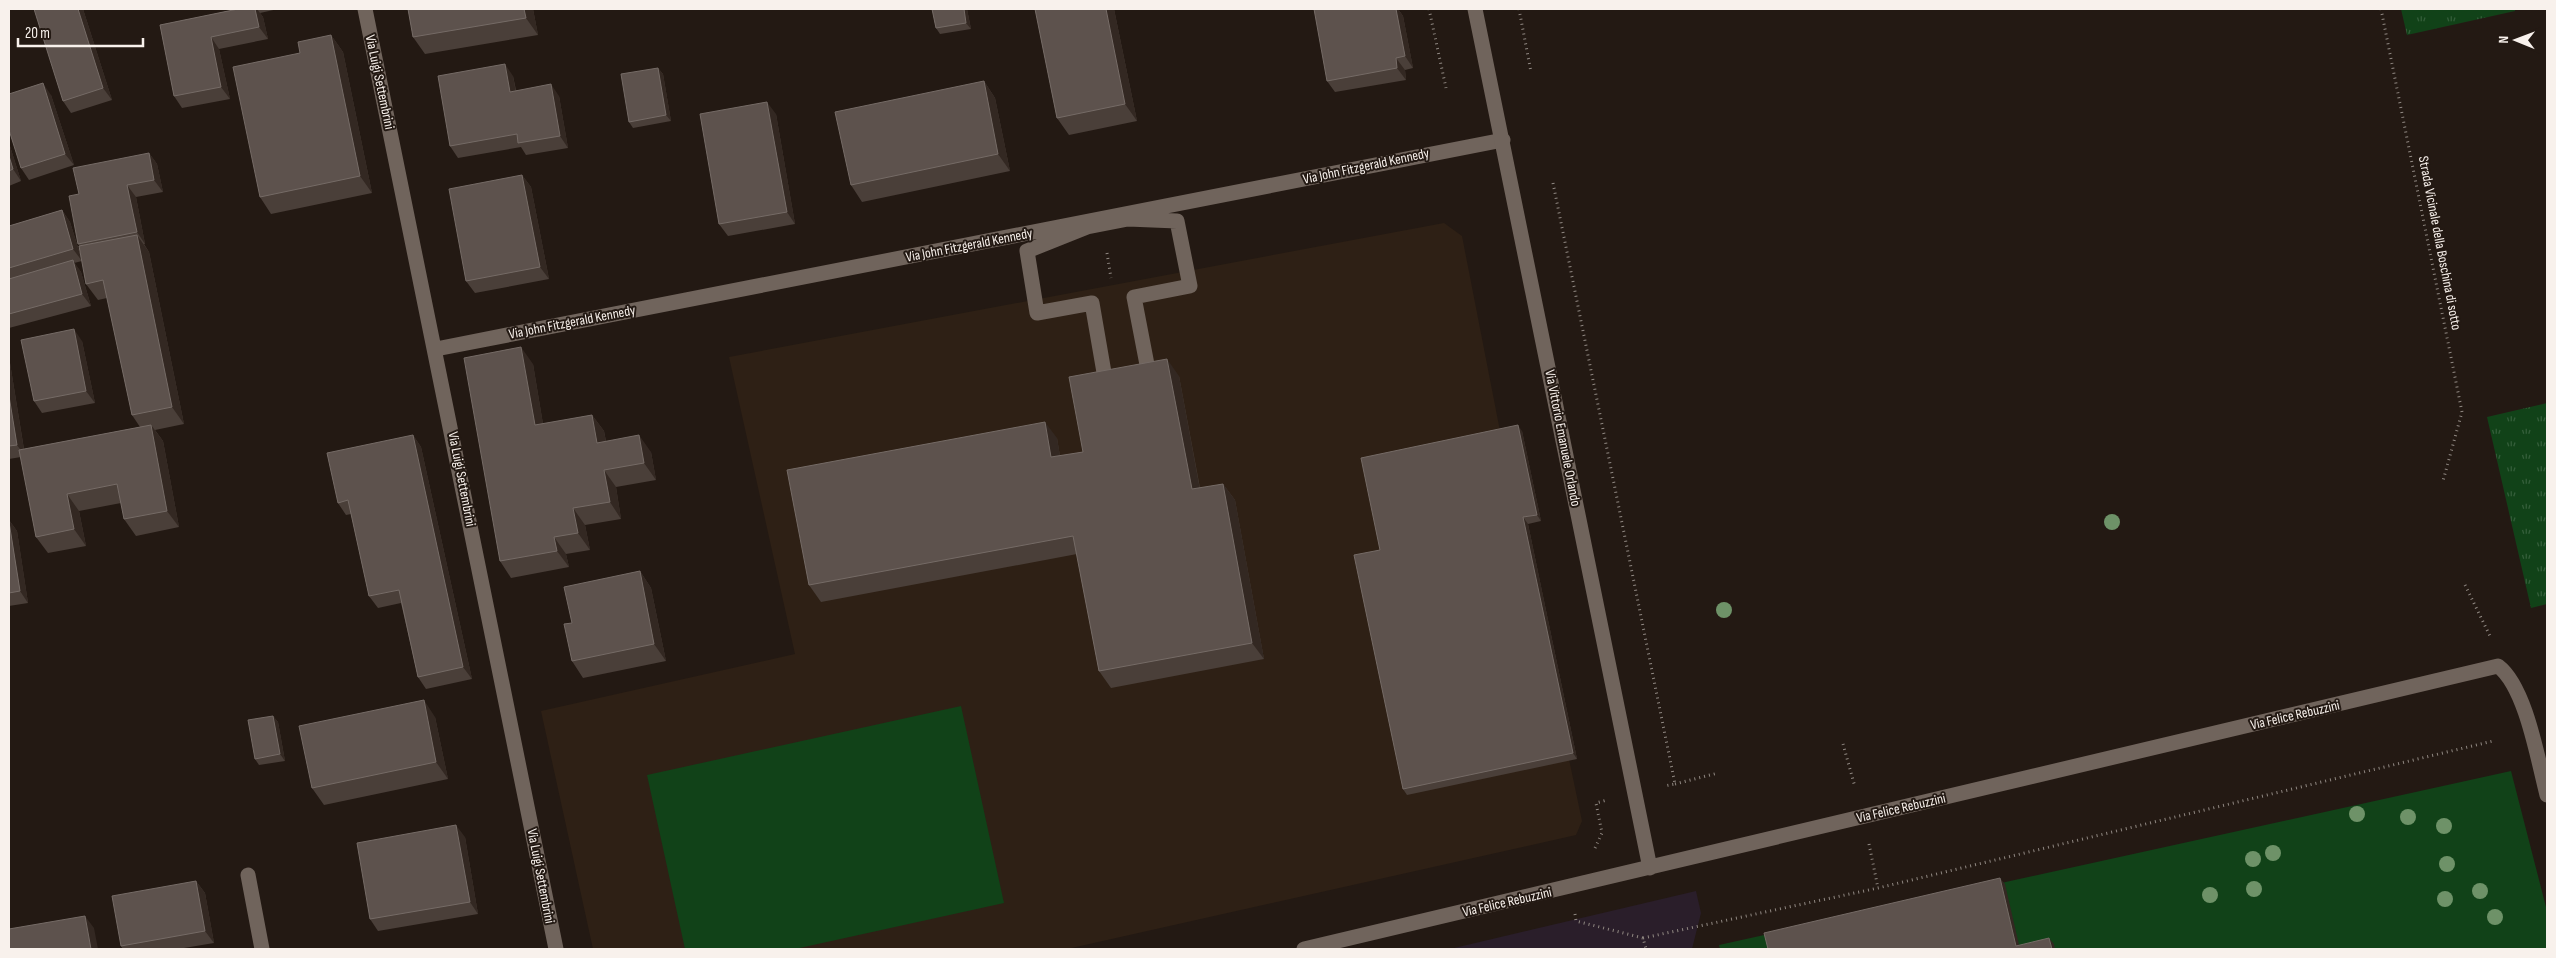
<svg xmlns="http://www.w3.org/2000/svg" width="2556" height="958" viewBox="0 0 2556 958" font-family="'Sofia Sans Condensed',sans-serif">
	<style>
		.commercial { fill: #2a1e2a }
		.built { fill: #2e2015 }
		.grass { fill: url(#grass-tufts) }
		.pitch { fill: #114218 }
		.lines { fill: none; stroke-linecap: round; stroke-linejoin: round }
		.path { stroke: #908882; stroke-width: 3; stroke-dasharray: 1 4; stroke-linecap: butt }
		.lane { stroke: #70645c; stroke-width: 15 }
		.street { stroke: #70645c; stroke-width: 15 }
		.secondary { stroke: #70645c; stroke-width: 15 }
		.tree { fill: #6e9268 }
		.wall { fill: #4a3f39 }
		.shaded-wall { fill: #332822 }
		.building { fill: #5d524d; stroke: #756b66 }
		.labels { text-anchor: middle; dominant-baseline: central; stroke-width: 4; stroke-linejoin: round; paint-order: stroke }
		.street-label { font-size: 14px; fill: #f8f1ec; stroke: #231913 }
	</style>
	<defs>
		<pattern id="grass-tufts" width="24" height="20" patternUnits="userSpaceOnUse" patternTransform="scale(1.25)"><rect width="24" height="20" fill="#114218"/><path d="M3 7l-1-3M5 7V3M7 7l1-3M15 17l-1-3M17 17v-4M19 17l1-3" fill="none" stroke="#345e3a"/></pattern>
	</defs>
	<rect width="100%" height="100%" fill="#231913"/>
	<path class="commercial" d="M 1696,891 L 1701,913 L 1692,949 L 1450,949 Z"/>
	<path class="built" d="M 1444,223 L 1462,236 L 1501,436 L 1582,821 L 1576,835 L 1067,949 L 593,949 L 541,711 L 795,654 L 729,357 Z"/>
	<path class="grass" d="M 2401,9 L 2515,9 L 2515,11 L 2407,35 Z
		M 2547,403 L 2547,604 L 2531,608 L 2487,417 Z"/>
	<path class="pitch" d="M 961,706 L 1004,903 L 795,949 L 685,949 L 647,775 Z
		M 2511,771 L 2547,911 L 2547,949 L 1720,949 L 1719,945 Z"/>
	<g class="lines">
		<path class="path" d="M 1429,9 L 1446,88
			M 1519,9 L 1531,72
			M 2381,9 L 2462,412 L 2443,481
			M 1553,183 L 1675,784 L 1664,786
			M 1107,253 L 1111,278
			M 2465,585 L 2491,638
			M 1843,744 L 1855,787
			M 1675,784 L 1718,773
			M 1869,844 L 1878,888
			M 1595,848 L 1602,833 L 1596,803 L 1607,800
			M 1575,914 L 1576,921 L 1643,938 L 1646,949
			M 1643,938 L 1878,888 L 2493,741"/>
		<path class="lane" d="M 248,875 L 262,949"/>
		<path class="street" d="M 365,9 L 556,949
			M 1128,219 L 1177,221 L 1190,286 L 1134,297 L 1149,375 L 1106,384 L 1092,303 L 1037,313 L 1027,251 L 1087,227 Z
			M 436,349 L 1503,140"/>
		<path class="secondary" d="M 1475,9 L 1650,868
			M 1304,949 L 2498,666 C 2526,687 2538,761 2547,795"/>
	</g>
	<g class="tree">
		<circle cx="2112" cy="522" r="8"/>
		<circle cx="1724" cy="610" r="8"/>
		<circle cx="2357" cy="814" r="8"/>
		<circle cx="2408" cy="817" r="8"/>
		<circle cx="2444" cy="826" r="8"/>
		<circle cx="2273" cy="853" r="8"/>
		<circle cx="2253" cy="859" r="8"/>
		<circle cx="2447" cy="864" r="8"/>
		<circle cx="2254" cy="889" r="8"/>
		<circle cx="2480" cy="891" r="8"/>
		<circle cx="2210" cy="895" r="8"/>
		<circle cx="2445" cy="899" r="8"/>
		<circle cx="2495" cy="917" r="8"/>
	</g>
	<path class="wall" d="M 83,9 L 112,100 L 71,113 L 63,101 Z
		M 238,9 L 278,9 L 260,13 L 263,17 L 268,39 L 219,49 L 230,99 L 182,108 L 174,96 L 160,25 Z
		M 408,9 L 533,9 L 538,35 L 425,54 L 413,37 Z
		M 932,9 L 967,9 L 971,29 L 940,34 L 936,28 Z
		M 1035,9 L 1114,9 L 1137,121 L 1069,135 L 1057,118 Z
		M 1396,9 L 1398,9 L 1403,16 L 1413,68 L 1405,70 L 1406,80 L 1335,92 L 1327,81 Z
		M 331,35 L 343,52 L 372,193 L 271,214 L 260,197 L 300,53 Z
		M 658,68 L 663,74 L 671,121 L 633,128 L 629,122 Z
		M 513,76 L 516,90 L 559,96 L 568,148 L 526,155 L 521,147 L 458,158 L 450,146 Z
		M 984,81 L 995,98 L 1010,171 L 862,202 L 851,185 Z
		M 51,95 L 74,165 L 29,180 L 21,168 Z
		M 776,114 L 795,224 L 728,236 L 719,224 Z
		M 9,143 L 21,181 L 9,186 Z
		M 149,153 L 157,164 L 163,192 L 136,197 L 145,244 L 144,244 L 149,252 L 184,424 L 155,430 L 163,441 L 179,527 L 136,536 L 124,519 L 121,503 L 79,511 L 86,546 L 48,553 L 36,537 L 21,457 L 9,459 L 9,361 L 10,363 L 24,449 L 140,427 L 132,415 L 107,298 L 98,300 L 86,284 L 82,261 L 74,263 L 81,272 L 91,306 L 9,328 L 9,226 L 62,210 L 70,222 L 82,260 L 80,246 L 78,244 L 79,194 Z
		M 522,175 L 531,187 L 549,279 L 475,293 L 466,281 Z
		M 82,341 L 95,403 L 42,413 L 34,401 Z
		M 533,364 L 543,424 L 592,415 L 604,431 L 606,441 L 651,452 L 656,480 L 616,487 L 621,519 L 585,525 L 590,550 L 566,554 L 569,567 L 511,578 L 500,561 Z
		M 1179,376 L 1200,488 L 1223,484 L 1235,500 L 1264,659 L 1111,688 L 1099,671 L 1077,554 L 821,602 L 809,585 L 1057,438 L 1060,456 L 1083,452 Z
		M 1522,431 L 1541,521 L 1528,524 L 1577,759 L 1407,795 L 1403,789 L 1380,550 Z
		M 413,435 L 421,447 L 472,679 L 426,689 L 418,677 L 401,603 L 378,608 L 369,596 L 351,514 L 346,515 L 338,503 Z
		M 9,520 L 17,531 L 28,603 L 9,606 Z
		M 640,571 L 651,588 L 666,661 L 583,678 L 572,661 L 572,623 Z
		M 273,716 L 278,722 L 285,761 L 259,765 L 255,759 Z
		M 435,717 L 448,779 L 324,805 L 312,788 Z
		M 465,837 L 478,914 L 378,931 L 370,919 Z
		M 196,881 L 205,893 L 214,943 L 178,949 L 123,949 L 121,946 Z"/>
	<path class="shaded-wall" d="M 78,9 L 83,9 L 112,100 L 103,88 Z
		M 255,9 L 257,9 L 263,17 L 268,39 L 259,27 Z
		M 524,9 L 533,9 L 538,35 L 526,18 Z
		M 964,9 L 967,9 L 971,29 L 966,23 Z
		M 1106,9 L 1114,9 L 1137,121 L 1125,104 Z
		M 1396,9 L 1398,9 L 1403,16 L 1413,68 L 1405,56 Z
		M 331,35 L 343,52 L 372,193 L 360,176 Z
		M 211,37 L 219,49 L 230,99 L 221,87 Z
		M 1396,58 L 1405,70 L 1406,80 L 1397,68 Z
		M 505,64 L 513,76 L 518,104 L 510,92 Z
		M 658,68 L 663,74 L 671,121 L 666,115 Z
		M 984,81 L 995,98 L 1010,171 L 998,154 Z
		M 43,83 L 51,95 L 74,165 L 65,154 Z
		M 551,84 L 559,96 L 568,148 L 560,136 Z
		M 767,102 L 776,114 L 795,224 L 787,212 Z
		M 9,143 L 21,181 L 13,169 L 9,156 Z
		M 149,153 L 157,164 L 163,192 L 154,180 Z
		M 522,175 L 531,187 L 549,279 L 540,267 Z
		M 127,185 L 136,197 L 145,244 L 137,232 Z
		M 62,210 L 70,222 L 82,261 L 73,249 Z
		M 137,235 L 149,252 L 184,424 L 172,407 Z
		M 73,260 L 81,272 L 91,306 L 82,294 Z
		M 74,329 L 82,341 L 95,403 L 86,391 Z
		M 521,347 L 533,364 L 546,442 L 535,425 Z
		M 1167,359 L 1179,376 L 1203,506 L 1192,489 Z
		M 9,361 L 10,363 L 25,456 L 17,445 L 9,396 Z
		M 592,415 L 604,431 L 609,459 L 597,443 Z
		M 1045,422 L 1057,438 L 1063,474 L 1051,457 Z
		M 151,425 L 163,441 L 179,527 L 167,511 Z
		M 1518,425 L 1522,431 L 1541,521 L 1537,515 Z
		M 413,435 L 421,447 L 472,679 L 463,667 Z
		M 639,435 L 651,452 L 656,480 L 644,463 Z
		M 604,470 L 616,487 L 621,519 L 610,502 Z
		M 1223,484 L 1235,500 L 1264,659 L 1252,643 Z
		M 67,494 L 79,511 L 86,546 L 74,529 Z
		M 573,508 L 585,525 L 590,550 L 578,533 Z
		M 1523,517 L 1528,524 L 1577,759 L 1573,753 Z
		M 9,520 L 17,531 L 28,603 L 20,591 Z
		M 554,537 L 566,554 L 569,567 L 557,551 Z
		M 640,571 L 651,588 L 666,661 L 654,644 Z
		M 424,700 L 435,717 L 448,779 L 436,762 Z
		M 273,716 L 278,722 L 285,761 L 280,754 Z
		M 456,825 L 465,837 L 478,914 L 470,902 Z
		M 2000,878 L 2005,884 L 2020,949 L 2016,946 Z
		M 196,881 L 205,893 L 214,943 L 205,931 Z
		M 85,916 L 94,928 L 98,949 L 91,949 Z
		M 2049,938 L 2054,944 L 2055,949 L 2052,949 Z"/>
	<path class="building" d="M 34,9 L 78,9 L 103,88 L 63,101 Z
		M 238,9 L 255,9 L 259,27 L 211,37 L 221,87 L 174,96 L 160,25 Z
		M 408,9 L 524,9 L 526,18 L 413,37 Z
		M 932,9 L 964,9 L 966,23 L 936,28 Z
		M 1035,9 L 1106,9 L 1125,104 L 1057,118 Z
		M 1314,9 L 1396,9 L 1405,56 L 1396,58 L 1397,68 L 1327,81 Z
		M 331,35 L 360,176 L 260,197 L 233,67 L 300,53 L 298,42 Z
		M 505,64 L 510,92 L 551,84 L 560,136 L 518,143 L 517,134 L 450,146 L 438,76 Z
		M 658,68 L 666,115 L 629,122 L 621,74 Z
		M 984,81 L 998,154 L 851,185 L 835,112 Z
		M 43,83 L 65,154 L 21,168 L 9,130 L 9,94 Z
		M 767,102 L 787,212 L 719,224 L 700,114 Z
		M 149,153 L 154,180 L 127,185 L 137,232 L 78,244 L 69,196 L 79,194 L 73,168 Z
		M 9,156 L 13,169 L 9,171 Z
		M 522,175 L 540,267 L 466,281 L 449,189 Z
		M 62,210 L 73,249 L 9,268 L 9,226 Z
		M 137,235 L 172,407 L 132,415 L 103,280 L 86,284 L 79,246 Z
		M 73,260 L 82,294 L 9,314 L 9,279 Z
		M 74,329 L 86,391 L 34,401 L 21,340 Z
		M 521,347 L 535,425 L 592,415 L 597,443 L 639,435 L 644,463 L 604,470 L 610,502 L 573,508 L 578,533 L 554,537 L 557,551 L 500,561 L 464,358 Z
		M 1167,359 L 1192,489 L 1223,484 L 1252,643 L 1099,671 L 1073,536 L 809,585 L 787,470 L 1045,422 L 1051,457 L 1083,452 L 1069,377 Z
		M 9,396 L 17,445 L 9,446 Z
		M 151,425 L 167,511 L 124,519 L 117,484 L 67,494 L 74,529 L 36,537 L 19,450 Z
		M 1518,425 L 1537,515 L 1523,517 L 1573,753 L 1403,789 L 1354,555 L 1380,550 L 1361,458 Z
		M 413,435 L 463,667 L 418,677 L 399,590 L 369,596 L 348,500 L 338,503 L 327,453 Z
		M 9,522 L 20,591 L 9,593 Z
		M 640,571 L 654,644 L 572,661 L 564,624 L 572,623 L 564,587 Z
		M 424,700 L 436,762 L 312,788 L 299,726 Z
		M 273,716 L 280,754 L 255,759 L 248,720 Z
		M 456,825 L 470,902 L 370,919 L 357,843 Z
		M 2000,878 L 2016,946 L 2049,938 L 2052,949 L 1768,949 L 1764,933 Z
		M 196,881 L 205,931 L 121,946 L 112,896 Z
		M 85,916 L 91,949 L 9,949 L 9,929 Z"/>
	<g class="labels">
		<g class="street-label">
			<text transform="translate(380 82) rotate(78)">Via Luigi Settembrini</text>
			<text transform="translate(1366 166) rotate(-12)">Via John Fitzgerald Kennedy</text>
			<text transform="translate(2440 243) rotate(79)">Strada Vicinale della Boschina di sotto</text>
			<text transform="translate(969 245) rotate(-11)">Via John Fitzgerald Kennedy</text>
			<text transform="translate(572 322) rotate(-11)">Via John Fitzgerald Kennedy</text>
			<text transform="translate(1563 438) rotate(79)">Via Vittorio Emanuele Orlando</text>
			<text transform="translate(462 479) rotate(79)">Via Luigi Settembrini</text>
			<text transform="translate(2295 715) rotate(-13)">Via Felice Rebuzzini</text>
			<text transform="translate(1901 808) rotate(-13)">Via Felice Rebuzzini</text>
			<text transform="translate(541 876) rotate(79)">Via Luigi Settembrini</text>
			<text transform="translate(1507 902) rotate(-13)">Via Felice Rebuzzini</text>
		</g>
	</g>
	<rect width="2556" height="958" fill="none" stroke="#f8f1ec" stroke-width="20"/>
	<g transform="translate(2516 40) rotate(271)" stroke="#231913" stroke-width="4" paint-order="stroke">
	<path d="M0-4L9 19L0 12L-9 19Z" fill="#f8f1ec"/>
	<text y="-8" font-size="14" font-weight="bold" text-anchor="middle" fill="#f8f1ec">N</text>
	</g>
	<path d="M18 38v8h125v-8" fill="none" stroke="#f8f1ec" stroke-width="2.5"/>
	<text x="25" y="38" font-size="15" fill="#f8f1ec" stroke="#231913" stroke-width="4" paint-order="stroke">20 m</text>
</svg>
